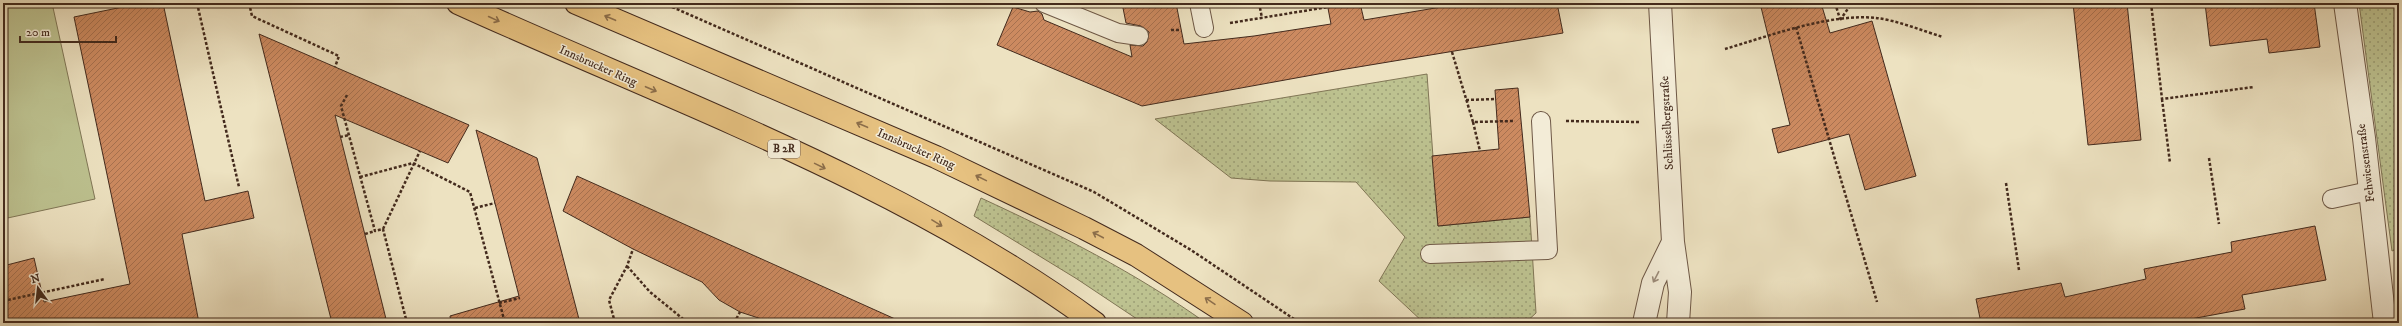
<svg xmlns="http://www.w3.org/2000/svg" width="2402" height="326" viewBox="0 0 2402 326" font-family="'IM FELL DW Pica',serif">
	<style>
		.grass { fill: url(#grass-dots); stroke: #807656 }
		.pitch { fill: #bdc290; stroke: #807656 }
		.building { fill: url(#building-hatch); stroke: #432a1d }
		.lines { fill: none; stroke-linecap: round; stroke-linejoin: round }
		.service-casing { stroke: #6e5846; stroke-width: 20 }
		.minor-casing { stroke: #6e5846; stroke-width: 24 }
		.tertiary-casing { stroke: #6e5846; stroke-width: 24 }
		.trunk-casing { stroke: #432a1d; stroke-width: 24 }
		.path { stroke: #432a1d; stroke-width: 2.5; stroke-dasharray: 3 2; stroke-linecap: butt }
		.service { stroke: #f3ecd7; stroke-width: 18 }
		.minor { stroke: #f3ecd7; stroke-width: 22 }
		.tertiary { stroke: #f3ecd7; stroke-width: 22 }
		.trunk { stroke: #e6c180; stroke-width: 22 }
		.oneway { stroke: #8c6e4a }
		.oneway2 { stroke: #9b8b7a }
		.labels { text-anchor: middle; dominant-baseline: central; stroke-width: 3; stroke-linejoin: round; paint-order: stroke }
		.shield { fill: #f3ecd7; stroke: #786455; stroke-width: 1 }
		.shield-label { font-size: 11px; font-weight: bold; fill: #432a1d }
		.street-label { font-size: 12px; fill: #432a1d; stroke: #f3ecd7 }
	</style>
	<defs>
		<pattern id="grass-dots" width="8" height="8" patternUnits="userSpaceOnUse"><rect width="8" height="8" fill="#bdc290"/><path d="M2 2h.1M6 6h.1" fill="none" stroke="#9b9e75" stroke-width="1.8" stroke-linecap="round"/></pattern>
		<pattern id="building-hatch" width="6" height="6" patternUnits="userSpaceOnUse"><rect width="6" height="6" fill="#cc8a60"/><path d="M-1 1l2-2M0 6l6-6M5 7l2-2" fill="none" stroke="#a7714f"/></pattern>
	</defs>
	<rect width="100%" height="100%" fill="#ede2c1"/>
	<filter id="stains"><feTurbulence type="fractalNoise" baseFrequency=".005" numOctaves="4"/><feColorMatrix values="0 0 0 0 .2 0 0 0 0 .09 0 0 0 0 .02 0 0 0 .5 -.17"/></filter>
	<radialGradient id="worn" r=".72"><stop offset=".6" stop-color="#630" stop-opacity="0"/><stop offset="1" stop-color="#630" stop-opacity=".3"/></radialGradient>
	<path class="grass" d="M 2359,3 L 2399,3 L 2399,248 L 2392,251 Z
		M 1427,74 L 1438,226 L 1530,217 L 1536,313 L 1525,323 L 1424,323 L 1379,281 L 1405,237 L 1356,182 L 1270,181 L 1231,178 L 1155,119 Z
		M 981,198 C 1059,234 1136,273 1206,323 L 1143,323 L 1077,279 L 974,216 Z"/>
	<path class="pitch" d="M 3,3 L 52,3 L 95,199 L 3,219 Z"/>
	<path class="building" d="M 142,3 L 163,3 L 205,201 L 248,191 L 254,218 L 182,234 L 199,323 L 3,323 L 3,266 L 34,258 L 44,302 L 130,284 L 74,17 Z
		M 1122,3 L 1176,3 L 1184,44 L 1254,36 L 1331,24 L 1327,3 L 1360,3 L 1364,20 L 1465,3 L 1557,3 L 1563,33 L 1340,70 L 1142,106 L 997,45 L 1013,7 L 1030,12 L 1038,11 L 1042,14 L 1044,20 L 1132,57 L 1130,45 L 1143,46 L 1147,42 L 1149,32 L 1141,26 L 1126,23 Z
		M 1760,3 L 1821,3 L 1830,33 L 1872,21 L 1916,176 L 1865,190 L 1849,134 L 1778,153 L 1772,129 L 1790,125 Z
		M 2073,3 L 2127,3 L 2141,140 L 2088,145 Z
		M 2205,3 L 2314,3 L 2320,47 L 2269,53 L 2267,39 L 2210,46 Z
		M 259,34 L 469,125 L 448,163 L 335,115 L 387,323 L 332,323 Z
		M 1518,88 L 1530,217 L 1438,226 L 1432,156 L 1499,149 L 1495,90 Z
		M 476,130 L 537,158 L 580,323 L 451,323 L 450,316 L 519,296 Z
		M 577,176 L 904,323 L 796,323 L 792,321 L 774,323 L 740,312 L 719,300 L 702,282 L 633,249 L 563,211 Z
		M 2315,226 L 2326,280 L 2242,295 L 2245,309 L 2169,323 L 1981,323 L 1976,299 L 2061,283 L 2065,297 L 2146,279 L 2144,269 L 2232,252 L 2231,242 Z"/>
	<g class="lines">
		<g class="service-casing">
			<path id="service" d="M 1044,3 L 1118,33 L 1139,36
				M 1199,3 L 1204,28
				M 2332,199 L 2369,191
				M 1430,254 L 1548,250 L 1541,121"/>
		</g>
		<g class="minor-casing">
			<path id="minor" d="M 2345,3 L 2364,138 L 2385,323"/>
		</g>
		<g class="tertiary-casing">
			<path id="tertiary" d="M 1660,3 L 1673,242 L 1680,292 L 1678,323
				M 1644,323 L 1653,283 L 1673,242"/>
		</g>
		<g class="trunk-casing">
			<path id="trunk" d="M 458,3 C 671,100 906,184 1095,323
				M 576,3 L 936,157 L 1084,228 L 1136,255 L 1242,323"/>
		</g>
		<path class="path" d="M 197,3 L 239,187
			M 249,3 L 252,16 L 339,56 L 335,67
			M 663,3 L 1094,192 L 1191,250 L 1300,323
			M 1259,3 L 1262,18
			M 1441,3 L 1442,7
			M 1835,3 L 1840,19
			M 2151,3 L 2162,99 L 2254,87
			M 1840,20 L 1852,3
			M 1230,23 L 1328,7
			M 1796,27 L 1877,302
			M 1171,30 L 1179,30
			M 1725,49 C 1769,36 1830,13 1876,18 C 1896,20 1923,31 1943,37
			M 1452,52 L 1473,122 L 1515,121
			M 347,95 L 341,106 L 375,231 L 383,229 L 407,323
			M 2162,99 L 2170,163
			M 1466,100 L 1496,99
			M 1566,121 L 1639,122
			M 1473,122 L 1480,151
			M 340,137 L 349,135
			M 2209,158 L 2219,224
			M 360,177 L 413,163 L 470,192 L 505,323
			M 2006,183 L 2019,270
			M 475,208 L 495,203
			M 383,229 L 420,151
			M 365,234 L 375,231
			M 627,266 L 650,292 L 688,323
			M 3,301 L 105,279
			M 499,303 L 520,298
			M 615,323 L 609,300 L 627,266 L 633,249
			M 734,323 L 740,312"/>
		<use href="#service" class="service"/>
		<use href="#minor" class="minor"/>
		<use href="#tertiary" class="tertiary"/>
		<use href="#trunk" class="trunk"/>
	</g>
	<defs><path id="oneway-shaft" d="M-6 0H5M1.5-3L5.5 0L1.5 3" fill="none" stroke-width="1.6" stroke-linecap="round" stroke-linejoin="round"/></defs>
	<g class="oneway">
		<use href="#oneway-shaft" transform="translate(610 18) rotate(-157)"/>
		<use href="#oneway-shaft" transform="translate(494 19) rotate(25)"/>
		<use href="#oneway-shaft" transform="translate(651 89) rotate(23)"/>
		<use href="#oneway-shaft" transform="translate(862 125) rotate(-157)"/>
		<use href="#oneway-shaft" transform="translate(820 166) rotate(26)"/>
		<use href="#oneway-shaft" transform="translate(981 178) rotate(-154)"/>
		<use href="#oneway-shaft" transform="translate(937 223) rotate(31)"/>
		<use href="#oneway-shaft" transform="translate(1098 235) rotate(-152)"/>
		<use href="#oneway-shaft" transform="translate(1210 301) rotate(-146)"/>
	</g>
	<use class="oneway2" href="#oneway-shaft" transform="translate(1656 277) rotate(117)"/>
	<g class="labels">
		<rect class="shield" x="768" y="140" width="32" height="18" rx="3"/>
		<g class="shield-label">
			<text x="784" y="149">B 2R</text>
		</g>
		<g class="street-label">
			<text transform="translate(598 66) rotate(24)">Innsbrucker Ring</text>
			<text transform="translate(1667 123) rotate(-93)">Schlüsselbergstraße</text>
			<text transform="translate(916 149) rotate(24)">Innsbrucker Ring</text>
			<text transform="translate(2366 163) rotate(-97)">Fehwiesenstraße</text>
		</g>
	</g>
	<rect width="2402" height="326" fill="none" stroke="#ede2c1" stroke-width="16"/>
	<rect x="4" y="4" width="2394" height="318" fill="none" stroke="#432a1d" stroke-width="2"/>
	<rect x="8" y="8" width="2386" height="310" fill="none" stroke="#432a1d"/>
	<g transform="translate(38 288) rotate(345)" stroke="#f3ecd7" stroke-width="3" paint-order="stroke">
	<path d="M0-3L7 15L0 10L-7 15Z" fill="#432a1d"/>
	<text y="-6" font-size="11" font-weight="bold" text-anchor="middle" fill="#432a1d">N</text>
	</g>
	<path d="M20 36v6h96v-6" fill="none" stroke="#432a1d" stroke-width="2"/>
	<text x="26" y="36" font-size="12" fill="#432a1d" stroke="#f3ecd7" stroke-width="3" paint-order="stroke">20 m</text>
	<rect width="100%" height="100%" filter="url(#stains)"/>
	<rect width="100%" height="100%" fill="url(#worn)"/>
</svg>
